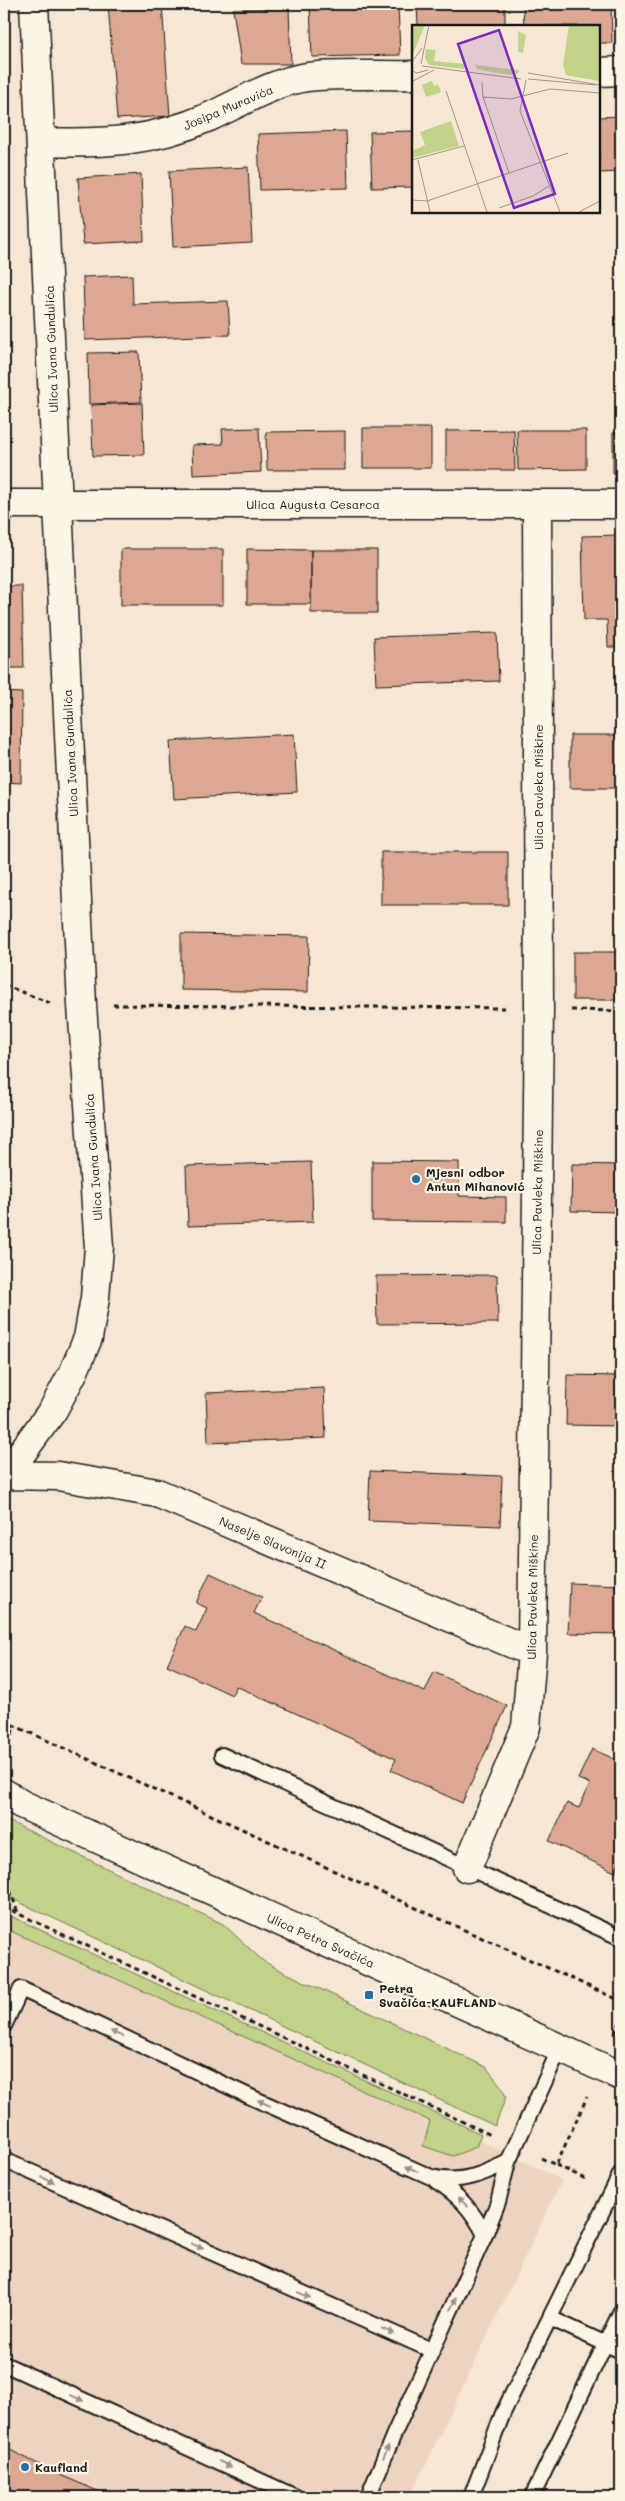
<svg xmlns="http://www.w3.org/2000/svg" width="625" height="2501" viewBox="0 0 625 2501" font-family="Mali,sans-serif">
	<style>
		.built { fill: #eed3c0 }
		.green { fill: #c1d388; stroke: #6e7852 }
		.building { fill: #dda891; stroke: #1c1c1c }
		.lines { fill: none; stroke-linecap: round; stroke-linejoin: round }
		.service-casing { stroke: #1c1c1c; stroke-width: 18 }
		.minor-casing { stroke: #1c1c1c; stroke-width: 31 }
		.primary-casing { stroke: #1c1c1c; stroke-width: 31 }
		.path { stroke: #1c1c1c; stroke-width: 3; stroke-dasharray: 5 4; stroke-linecap: butt }
		.service { stroke: #fcf5e5; stroke-width: 14 }
		.minor { stroke: #fcf5e5; stroke-width: 28 }
		.primary { stroke: #fcf5e5; stroke-width: 28 }
		.oneway { fill: #97938b }
		.poi-dot { fill: #1f6fb2; stroke: #fcf5e5; stroke-width: 2 }
		.labels { text-anchor: middle; dominant-baseline: central; stroke-width: 4.5; stroke-linejoin: round; paint-order: stroke }
		.street-label { font-size: 12px; fill: #1c1c1c; stroke: #fcf5e5 }
		.poi-label { font-size: 12px; font-weight: bold; fill: #1c1c1c; stroke: #fcf5e5; text-anchor: start }
		.inset-road { fill: none; stroke: #9f958a; stroke-width: 1 }
		.view { fill: #7b2cbf; fill-opacity: 0.15; stroke: #7b2cbf; stroke-width: 2.5 }
		.inset-edge { fill: none; stroke: #1c1c1c; stroke-width: 2.5 }
	</style>
	<rect width="100%" height="100%" fill="#f6e6d4"/>
	<filter id="ink" filterUnits="userSpaceOnUse"><feTurbulence type="fractalNoise" baseFrequency=".02" numOctaves="2"/><feDisplacementMap in="SourceGraphic" scale="10" xChannelSelector="R" yChannelSelector="G"/><feConvolveMatrix kernelMatrix="1 2 1 2 8 2 1 2 1" color-interpolation-filters="sRGB"/></filter>
	<g filter="url(#ink)">
		<path class="built" d="M 4,1912 L 562,2180 L 410,2497 L 4,2497 Z"/>
		<path class="green" d="M 4,1819 L 223,1924 L 263,1961 L 284,1972 L 486,2067 L 501,2086 L 506,2097 L 495,2126 L 4,1895 Z
			M 4,1913 L 481,2134 L 476,2147 L 453,2156 L 423,2146 L 430,2121 L 4,1928 Z"/>
		<path class="building" d="M 108,4 L 162,4 L 170,116 L 117,119 Z
			M 310,4 L 398,4 L 400,55 L 312,57 Z
			M 417,4 L 505,4 L 505,26 L 418,26 Z
			M 523,4 L 611,4 L 612,43 L 599,43 L 599,26 L 524,26 Z
			M 289,8 L 291,64 L 241,64 L 233,9 Z
			M 621,116 L 621,172 L 599,173 L 599,117 Z
			M 346,131 L 348,188 L 260,190 L 258,134 Z
			M 414,131 L 414,187 L 372,188 L 370,132 Z
			M 248,167 L 252,243 L 173,247 L 169,171 Z
			M 141,174 L 144,241 L 83,244 L 78,178 Z
			M 132,275 L 133,304 L 228,301 L 230,335 L 85,340 L 83,277 Z
			M 139,352 L 141,402 L 89,404 L 88,353 Z
			M 142,403 L 144,455 L 93,456 L 91,405 Z
			M 259,428 L 261,472 L 193,475 L 192,445 L 223,444 L 222,429 Z
			M 363,428 L 431,428 L 431,468 L 363,468 Z
			M 514,430 L 515,470 L 446,470 L 446,431 Z
			M 517,430 L 586,430 L 586,469 L 518,470 Z
			M 345,431 L 345,470 L 267,470 L 266,432 Z
			M 621,432 L 621,473 L 613,473 L 613,433 Z
			M 621,535 L 621,647 L 608,647 L 607,620 L 584,620 L 582,536 Z
			M 121,549 L 223,549 L 223,605 L 121,605 Z
			M 247,549 L 311,550 L 311,604 L 247,604 Z
			M 311,550 L 377,550 L 377,613 L 311,613 Z
			M 4,586 L 22,586 L 24,668 L 4,668 Z
			M 497,633 L 499,681 L 376,685 L 374,637 Z
			M 4,692 L 22,693 L 21,783 L 4,782 Z
			M 294,734 L 297,792 L 174,799 L 170,741 Z
			M 570,735 L 621,735 L 621,788 L 570,788 Z
			M 381,852 L 508,852 L 508,905 L 381,905 Z
			M 181,934 L 309,936 L 308,992 L 181,990 Z
			M 573,952 L 621,952 L 621,1000 L 573,1000 Z
			M 372,1161 L 459,1162 L 459,1196 L 506,1197 L 506,1222 L 372,1221 Z
			M 311,1162 L 313,1222 L 188,1226 L 186,1166 Z
			M 572,1164 L 621,1165 L 621,1212 L 571,1211 Z
			M 497,1275 L 498,1323 L 377,1324 L 376,1276 Z
			M 567,1375 L 621,1376 L 621,1426 L 566,1425 Z
			M 324,1388 L 326,1438 L 208,1443 L 206,1393 Z
			M 370,1471 L 502,1476 L 500,1526 L 368,1521 Z
			M 210,1573 L 262,1597 L 254,1613 L 425,1692 L 434,1672 L 507,1706 L 462,1803 L 391,1770 L 396,1759 L 236,1686 L 232,1695 L 167,1665 L 185,1626 L 196,1632 L 207,1608 L 196,1603 Z
			M 570,1583 L 621,1585 L 621,1634 L 568,1633 Z
			M 592,1749 L 621,1762 L 621,1863 L 619,1862 L 615,1872 L 549,1841 L 567,1803 L 579,1808 L 590,1784 L 578,1779 Z
			M 4,2447 L 60,2475 L 112,2497 L 4,2497 Z"/>
		<g class="lines">
			<g class="service-casing">
				<path id="service" d="M 222,1755 L 621,1938
					M 4,2026 L 21,1989 L 253,2098 L 431,2177 C 461,2184 481,2175 508,2162
					M 4,2160 L 431,2350
					M 436,2181 C 459,2195 473,2211 485,2235
					M 550,2318 L 621,2351
					M 4,2364 L 296,2497
					M 368,2497 L 394,2434 L 485,2235 L 498,2202 L 508,2162 L 560,2048
					M 471,2497 L 503,2413 L 621,2173
					M 532,2497 L 621,2311"/>
			</g>
			<g class="minor-casing">
				<path id="minor" d="M 599,72 L 621,71
					M 42,142 C 103,144 152,142 209,117 C 240,103 273,82 307,77 C 340,73 380,76 414,75
					M 4,504 L 621,504
					M 4,1475 L 58,1476 L 157,1493 L 532,1652
					M 4,1477 L 53,1410 L 74,1371 L 88,1338 L 95,1298 L 99,1247 L 82,1005 L 34,4
					M 467,1868 L 526,1727 L 532,1652 L 539,1009 L 537,504"/>
			</g>
			<g class="primary-casing">
				<path id="primary" d="M 4,1793 L 21,1804 L 621,2076"/>
			</g>
			<path class="path" d="M 4,985 L 50,1003
				M 113,1005 L 507,1008
				M 571,1010 L 621,1011
				M 4,1721 L 621,2001
				M 4,1751 L 15,1726
				M 4,1873 L 18,1913
				M 4,1907 L 491,2135
				M 615,2034 L 621,2020
				M 541,2158 L 556,2165 L 587,2097
				M 556,2165 L 588,2180"/>
			<use href="#service" class="service"/>
			<use href="#minor" class="minor"/>
			<use href="#primary" class="primary"/>
		</g>
		<defs><path id="oneway-solid" d="M-6-.8H1V-3.2L6.5 0L1 3.2V.8H-6Z" transform="scale(1.25)"/></defs>
		<g class="oneway">
			<use href="#oneway-solid" transform="translate(117 2034) rotate(-155)"/>
			<use href="#oneway-solid" transform="translate(264 2103) rotate(-155)"/>
			<use href="#oneway-solid" transform="translate(412 2169) rotate(-156)"/>
			<use href="#oneway-solid" transform="translate(48 2180) rotate(24)"/>
			<use href="#oneway-solid" transform="translate(463 2202) rotate(-136)"/>
			<use href="#oneway-solid" transform="translate(197 2246) rotate(24)"/>
			<use href="#oneway-solid" transform="translate(304 2295) rotate(24)"/>
			<use href="#oneway-solid" transform="translate(453 2304) rotate(-65)"/>
			<use href="#oneway-solid" transform="translate(388 2331) rotate(23)"/>
			<use href="#oneway-solid" transform="translate(77 2398) rotate(25)"/>
			<use href="#oneway-solid" transform="translate(386 2452) rotate(-68)"/>
			<use href="#oneway-solid" transform="translate(225 2464) rotate(25)"/>
		</g>
	</g>
	<g class="poi-dot">
		<circle cx="416" cy="1179" r="5"/>
		<rect x="364" y="1990" width="10" height="10" rx="2.5"/>
		<circle cx="25" cy="2467" r="5"/>
	</g>
	<g class="labels">
		<g class="street-label">
			<text transform="translate(228 107) rotate(-23)">Josipa Muravića</text>
			<text transform="translate(51 349) rotate(-92)">Ulica Ivana Gundulića</text>
			<text x="313" y="504">Ulica Augusta Cesarca</text>
			<text transform="translate(70 753) rotate(-93)">Ulica Ivana Gundulića</text>
			<text transform="translate(538 787) rotate(-90)">Ulica Pavleka Miškine</text>
			<text transform="translate(93 1157) rotate(-94)">Ulica Ivana Gundulića</text>
			<text transform="translate(537 1192) rotate(-89)">Ulica Pavleka Miškine</text>
			<text transform="translate(273 1542) rotate(23)">Naselje Slavonija II</text>
			<text transform="translate(532 1597) rotate(-89)">Ulica Pavleka Miškine</text>
			<text transform="translate(321 1940) rotate(24)">Ulica Petra Svačića</text>
		</g>
		<g class="poi-label">
			<text x="426" y="1172">Mjesni odbor<tspan x="426" dy="14">Antun Mihanović</tspan></text>
			<text x="379" y="1988">Petra<tspan x="379" dy="14">Svačića-KAUFLAND</tspan></text>
			<text x="35" y="2467">Kaufland</text>
		</g>
	</g>
	<g transform="translate(412 25)">
		<rect width="188" height="188" fill="#f6e6d4"/>
		<path d="M 0,0 L 13,0 L 0,31 ZM 157,0 L 187,0 L 187,56 L 154,50 L 151,40 ZM 106,6 L 114,10 L 111,28 L 106,27 ZM 14,24 L 24,25 L 22,36 L 53,39 L 52,44 L 17,40 L 13,33 ZM 63,40 L 107,45 L 107,47 L 103,50 L 85,48 L 65,44 ZM 20,56 L 22,61 L 26,59 L 29,67 L 14,72 L 10,60 ZM 39,96 L 47,121 L 0,133 L 0,126 L 13,120 L 8,107 Z" fill="#c1d388"/>
		<path class="inset-road" d="M 0,37 L 10,23M 9,39 L 17,0M 10,41 L 109,54M 0,46 L 5,48 L 16,45M 116,48 L 188,60M 116,54 L 184,60M 114,55 L 108,86 L 148,187M 1,56 L 22,45M 70,57 L 71,72 L 97,148M 34,66 L 75,187M 71,72 L 99,74 L 138,64 L 188,68M 0,135 L 52,121M 6,135 L 18,187M 0,175 L 15,176 L 156,128M 87,183 L 121,171 L 137,161M 167,187 L 188,176"/>
		<path class="view" d="M 87,5 L 143,169 L 102,183 L 46,19 Z"/>
		<rect width="188" height="188" class="inset-edge"/>
	</g>
	<rect width="625" height="2501" fill="none" stroke="#fcf5e5" stroke-width="20"/>
	<rect x="10" y="10" width="605" height="2481" fill="none" stroke="#1c1c1c" stroke-width="2" filter="url(#ink)"/>
</svg>
